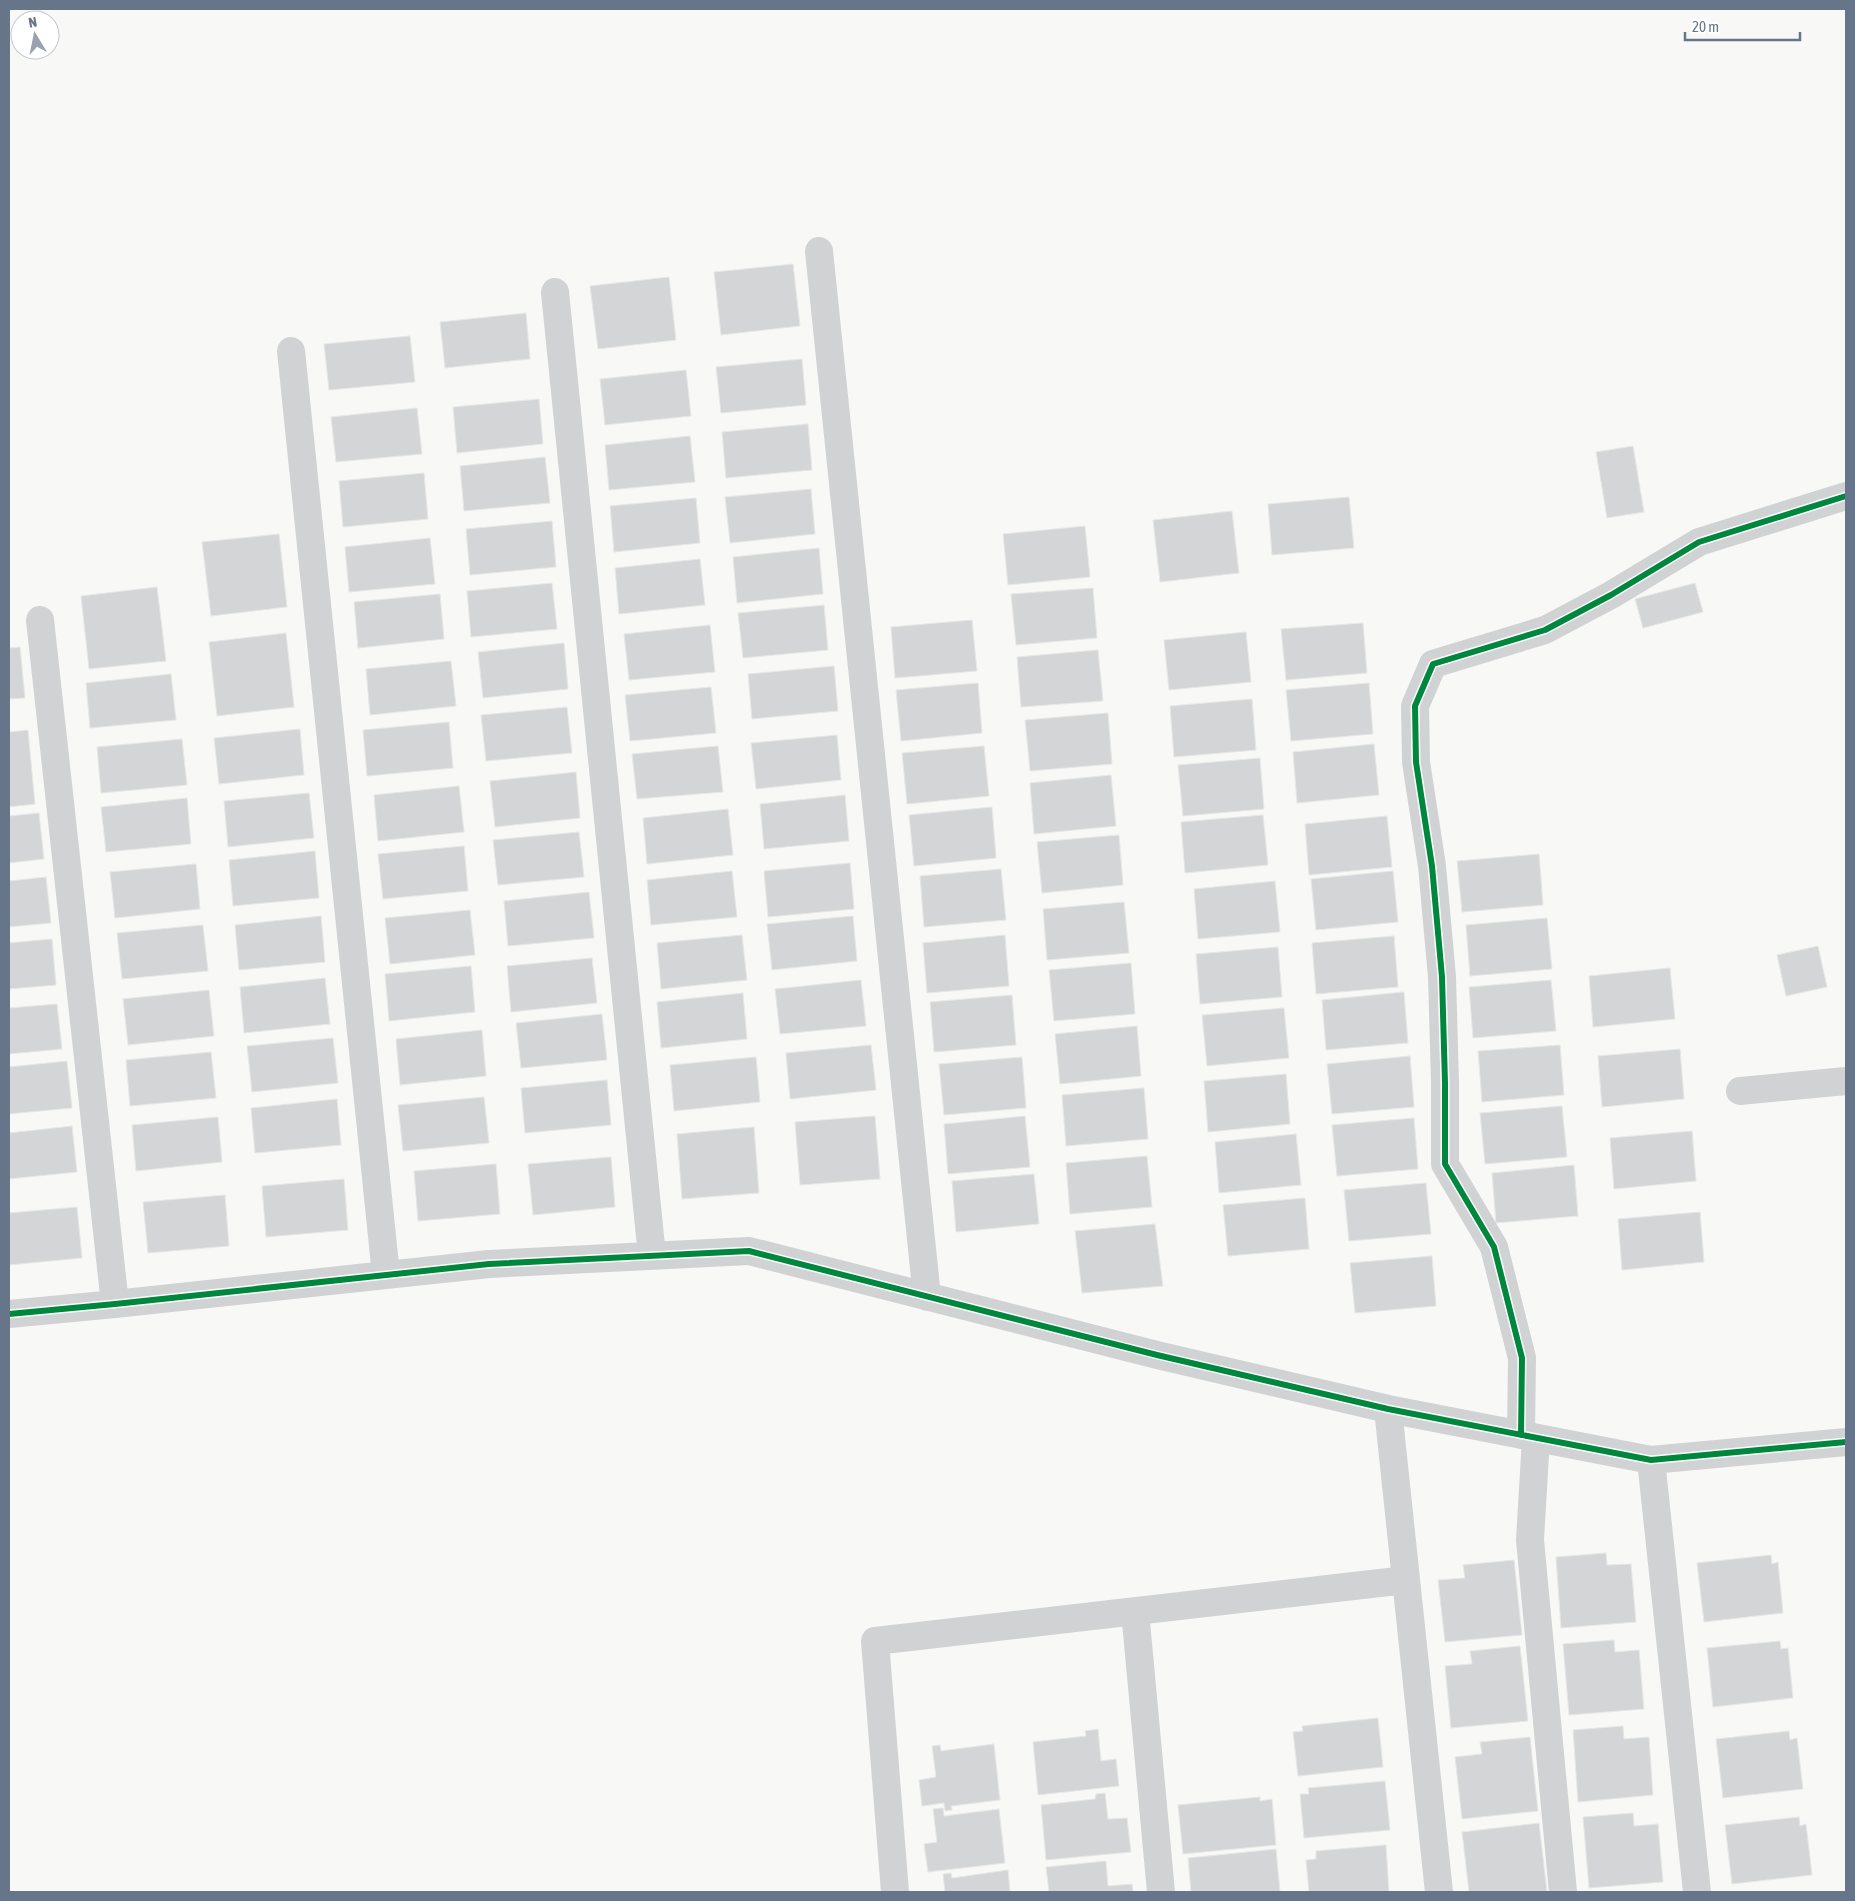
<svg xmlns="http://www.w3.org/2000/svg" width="1855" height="1901" viewBox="0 0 1855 1901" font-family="'Asap Condensed',sans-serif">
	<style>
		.building { fill: #d4d5d7; stroke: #e7e7e6 }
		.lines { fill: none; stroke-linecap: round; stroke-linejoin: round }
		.street { stroke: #d1d2d3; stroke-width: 28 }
		.cycleway-casing { stroke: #fff; stroke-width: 9 }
		.cycleway { stroke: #00873e; stroke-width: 6 }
	</style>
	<rect width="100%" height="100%" fill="#f8f8f7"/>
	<path class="building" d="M 793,264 L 800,326 L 721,335 L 714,272 Z
		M 669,277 L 676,340 L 598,349 L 590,286 Z
		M 526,313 L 530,359 L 445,368 L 440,322 Z
		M 410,336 L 415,382 L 329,390 L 324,344 Z
		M 802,359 L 806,405 L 721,413 L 716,367 Z
		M 686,370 L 691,416 L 605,425 L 600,379 Z
		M 539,399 L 543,444 L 457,453 L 453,407 Z
		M 417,408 L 422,454 L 336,462 L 331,417 Z
		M 808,424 L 812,470 L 726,478 L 722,432 Z
		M 690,436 L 695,482 L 609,490 L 605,445 Z
		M 1633,446 L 1644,512 L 1607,518 L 1596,452 Z
		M 545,457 L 550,503 L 464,511 L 460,466 Z
		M 424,473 L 428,519 L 343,527 L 339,481 Z
		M 811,489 L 815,534 L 730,543 L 725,497 Z
		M 1349,497 L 1354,548 L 1272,555 L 1268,504 Z
		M 696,498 L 700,543 L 614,552 L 610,506 Z
		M 1232,511 L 1239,573 L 1160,582 L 1153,520 Z
		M 552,521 L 556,567 L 470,575 L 466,529 Z
		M 1085,526 L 1090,577 L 1008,585 L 1003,534 Z
		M 279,534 L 287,607 L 211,616 L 202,542 Z
		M 430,538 L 435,584 L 349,592 L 345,547 Z
		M 819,548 L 823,594 L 737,603 L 733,557 Z
		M 700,559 L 705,605 L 619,614 L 615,568 Z
		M 552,583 L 557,629 L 471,637 L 467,591 Z
		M 1695,583 L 1703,612 L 1643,628 L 1635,599 Z
		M 157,587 L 166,661 L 89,669 L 81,596 Z
		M 1093,588 L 1097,638 L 1016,645 L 1011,594 Z
		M 440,594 L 444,639 L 358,648 L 354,602 Z
		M 824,605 L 828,650 L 743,658 L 738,613 Z
		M 972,620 L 977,671 L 895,678 L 891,627 Z
		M 1363,623 L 1367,673 L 1286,680 L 1281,629 Z
		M 710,625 L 715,672 L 629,680 L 624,634 Z
		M 1246,632 L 1251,682 L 1169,690 L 1164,640 Z
		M 286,633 L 294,707 L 217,716 L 209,642 Z
		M 564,643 L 568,689 L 483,698 L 478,652 Z
		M 20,647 L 25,698 L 9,699 L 9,648 Z
		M 1098,650 L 1103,701 L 1021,707 L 1017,657 Z
		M 451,661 L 456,706 L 370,715 L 366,669 Z
		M 834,666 L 838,711 L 752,719 L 748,674 Z
		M 171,674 L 176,720 L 90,728 L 86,683 Z
		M 978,683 L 982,733 L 901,741 L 896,690 Z
		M 1369,683 L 1373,734 L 1291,741 L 1286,690 Z
		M 711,687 L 716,733 L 630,741 L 625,695 Z
		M 1252,699 L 1256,750 L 1174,757 L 1170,706 Z
		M 567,707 L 572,753 L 486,761 L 481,715 Z
		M 1108,713 L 1112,764 L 1030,771 L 1025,720 Z
		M 449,722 L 453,768 L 367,776 L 363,730 Z
		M 300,729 L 304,775 L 219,784 L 214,738 Z
		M 28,730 L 35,804 L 9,807 L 9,732 Z
		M 837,735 L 841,780 L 756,789 L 751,743 Z
		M 182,739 L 187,785 L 101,793 L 97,747 Z
		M 1374,744 L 1379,795 L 1297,803 L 1293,752 Z
		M 718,746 L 723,792 L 637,799 L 632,754 Z
		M 984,746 L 989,796 L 907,804 L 902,753 Z
		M 1260,758 L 1264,809 L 1183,816 L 1178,765 Z
		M 576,772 L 580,818 L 495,827 L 490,781 Z
		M 1111,775 L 1116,826 L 1034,834 L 1030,783 Z
		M 459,786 L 464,832 L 378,841 L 374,795 Z
		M 309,793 L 314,838 L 228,847 L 224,801 Z
		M 845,795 L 849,841 L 764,849 L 760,804 Z
		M 187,798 L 191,844 L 106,852 L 101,807 Z
		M 992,807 L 996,858 L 914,866 L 909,815 Z
		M 728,809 L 733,855 L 647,864 L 643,818 Z
		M 39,813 L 44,859 L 9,863 L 9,816 Z
		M 1263,815 L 1268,865 L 1185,873 L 1181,822 Z
		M 1387,816 L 1392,867 L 1309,875 L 1305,824 Z
		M 579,832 L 584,877 L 498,885 L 493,840 Z
		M 1119,835 L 1123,885 L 1042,893 L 1037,842 Z
		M 464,846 L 468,891 L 383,899 L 378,854 Z
		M 315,851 L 319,898 L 233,906 L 229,860 Z
		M 1539,854 L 1543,905 L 1462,912 L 1457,861 Z
		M 850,863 L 854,909 L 768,917 L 764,871 Z
		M 196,864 L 200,909 L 115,918 L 110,872 Z
		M 1001,869 L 1006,920 L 924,927 L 920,876 Z
		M 732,871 L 737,917 L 651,925 L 647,880 Z
		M 1393,871 L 1398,922 L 1316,930 L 1311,879 Z
		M 46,877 L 51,923 L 9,927 L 9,881 Z
		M 1275,881 L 1280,932 L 1198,939 L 1194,889 Z
		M 589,892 L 594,938 L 508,946 L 504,901 Z
		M 1124,902 L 1129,953 L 1047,960 L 1043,909 Z
		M 470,910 L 475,955 L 390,964 L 385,918 Z
		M 321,916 L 325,962 L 239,970 L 235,925 Z
		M 853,916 L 857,961 L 772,970 L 767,924 Z
		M 1547,918 L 1552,969 L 1470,976 L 1466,925 Z
		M 203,925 L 208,971 L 122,979 L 117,933 Z
		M 742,935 L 747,980 L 661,989 L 657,943 Z
		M 1005,935 L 1009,986 L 927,993 L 923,943 Z
		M 1394,936 L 1398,987 L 1316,994 L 1312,943 Z
		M 52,939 L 56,985 L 9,989 L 9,943 Z
		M 1818,946 L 1827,987 L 1786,996 L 1777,955 Z
		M 1278,947 L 1282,997 L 1200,1004 L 1196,954 Z
		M 592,958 L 597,1003 L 511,1012 L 507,966 Z
		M 1131,963 L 1135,1014 L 1054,1021 L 1049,970 Z
		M 471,966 L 475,1012 L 389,1021 L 385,974 Z
		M 1670,968 L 1675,1019 L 1593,1027 L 1589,976 Z
		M 325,978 L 330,1024 L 244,1033 L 240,987 Z
		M 861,980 L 866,1026 L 780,1034 L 775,989 Z
		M 1551,980 L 1556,1031 L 1473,1038 L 1469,987 Z
		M 209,990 L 214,1036 L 128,1045 L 123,999 Z
		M 1404,992 L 1408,1043 L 1326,1050 L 1322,1000 Z
		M 743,993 L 747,1039 L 661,1048 L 657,1002 Z
		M 1012,995 L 1016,1045 L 934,1052 L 930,1002 Z
		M 57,1004 L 62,1049 L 9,1054 L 9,1008 Z
		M 1284,1008 L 1289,1058 L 1207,1066 L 1202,1015 Z
		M 602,1014 L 607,1060 L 521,1068 L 516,1023 Z
		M 1137,1026 L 1141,1076 L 1060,1084 L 1055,1034 Z
		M 482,1030 L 486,1076 L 400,1085 L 396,1039 Z
		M 333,1038 L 338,1083 L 252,1092 L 247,1046 Z
		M 871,1045 L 876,1090 L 790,1099 L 786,1053 Z
		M 1560,1045 L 1564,1095 L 1482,1102 L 1478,1051 Z
		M 1680,1049 L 1684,1099 L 1602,1107 L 1598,1056 Z
		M 211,1052 L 216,1098 L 130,1106 L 126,1060 Z
		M 1410,1056 L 1414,1107 L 1332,1114 L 1327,1064 Z
		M 756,1057 L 760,1102 L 674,1111 L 670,1065 Z
		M 1022,1057 L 1026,1108 L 944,1115 L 939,1064 Z
		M 67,1061 L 72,1108 L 9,1114 L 9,1067 Z
		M 1286,1074 L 1290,1124 L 1208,1132 L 1204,1081 Z
		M 607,1080 L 611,1125 L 525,1133 L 521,1088 Z
		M 1144,1088 L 1148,1139 L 1066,1146 L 1062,1095 Z
		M 484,1097 L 489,1143 L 403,1151 L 398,1105 Z
		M 337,1099 L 341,1145 L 255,1153 L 251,1108 Z
		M 1562,1106 L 1567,1157 L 1485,1164 L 1480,1113 Z
		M 875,1116 L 880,1179 L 800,1185 L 795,1122 Z
		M 1025,1116 L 1030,1167 L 948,1174 L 944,1124 Z
		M 218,1117 L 222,1162 L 136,1171 L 132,1125 Z
		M 1414,1118 L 1418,1169 L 1337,1176 L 1332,1125 Z
		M 72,1126 L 77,1172 L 9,1179 L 9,1133 Z
		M 754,1127 L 759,1193 L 682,1199 L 677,1134 Z
		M 1692,1131 L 1696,1181 L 1614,1189 L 1610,1138 Z
		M 1296,1134 L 1301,1185 L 1219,1193 L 1215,1142 Z
		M 1147,1156 L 1152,1207 L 1070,1214 L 1066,1163 Z
		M 611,1157 L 615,1207 L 533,1215 L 528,1164 Z
		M 496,1164 L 500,1214 L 418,1221 L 414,1171 Z
		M 1574,1165 L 1578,1216 L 1496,1223 L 1492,1173 Z
		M 1034,1174 L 1039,1224 L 956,1232 L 952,1181 Z
		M 344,1179 L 348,1230 L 266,1237 L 262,1186 Z
		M 1426,1183 L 1431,1234 L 1349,1241 L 1344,1190 Z
		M 225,1195 L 229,1246 L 148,1253 L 143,1202 Z
		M 1305,1198 L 1309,1249 L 1228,1256 L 1223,1205 Z
		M 77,1207 L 82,1258 L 9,1265 L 9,1213 Z
		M 1700,1212 L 1704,1262 L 1622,1270 L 1618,1219 Z
		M 1155,1224 L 1163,1286 L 1082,1293 L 1075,1231 Z
		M 1432,1256 L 1436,1306 L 1355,1313 L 1350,1263 Z
		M 1606,1553 L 1607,1565 L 1631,1564 L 1636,1622 L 1561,1628 L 1556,1557 Z
		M 1771,1555 L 1772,1564 L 1778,1562 L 1783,1613 L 1704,1622 L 1697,1563 Z
		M 1514,1560 L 1522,1635 L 1445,1642 L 1438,1580 L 1465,1578 L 1463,1565 Z
		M 1614,1640 L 1615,1652 L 1639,1650 L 1644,1709 L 1569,1715 L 1563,1644 Z
		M 1780,1641 L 1781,1649 L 1788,1648 L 1793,1698 L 1713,1707 L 1707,1648 Z
		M 1520,1646 L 1528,1721 L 1451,1728 L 1445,1666 L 1472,1664 L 1470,1651 Z
		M 1378,1718 L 1383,1767 L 1298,1776 L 1293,1732 L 1303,1731 L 1302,1726 Z
		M 1623,1726 L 1624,1739 L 1649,1737 L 1653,1795 L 1578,1802 L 1573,1730 Z
		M 1098,1729 L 1101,1761 L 1116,1759 L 1119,1786 L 1038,1795 L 1033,1742 L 1086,1736 L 1085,1731 Z
		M 1789,1731 L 1790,1740 L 1797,1738 L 1803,1789 L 1723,1798 L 1716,1739 Z
		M 1530,1737 L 1538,1811 L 1462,1819 L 1455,1757 L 1482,1754 L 1480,1742 Z
		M 994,1744 L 1000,1800 L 951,1806 L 952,1810 L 945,1811 L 944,1803 L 922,1806 L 919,1780 L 936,1777 L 932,1746 L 940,1745 L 941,1751 Z
		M 1385,1781 L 1390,1830 L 1304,1838 L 1300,1794 L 1309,1794 L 1308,1788 Z
		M 1105,1793 L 1108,1819 L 1127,1818 L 1131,1852 L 1046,1860 L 1041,1805 L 1095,1799 L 1096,1794 Z
		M 1260,1797 L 1260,1801 L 1272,1799 L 1276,1845 L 1183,1854 L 1178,1805 Z
		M 943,1808 L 944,1816 L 999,1809 L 1005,1863 L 928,1872 L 924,1844 L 937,1842 L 933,1809 Z
		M 1633,1813 L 1634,1826 L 1658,1824 L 1663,1882 L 1589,1888 L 1583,1817 Z
		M 1799,1817 L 1800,1826 L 1806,1824 L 1812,1875 L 1732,1884 L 1725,1825 Z
		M 1539,1823 L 1547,1892 L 1469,1892 L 1462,1832 Z
		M 1386,1845 L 1389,1892 L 1309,1892 L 1306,1860 L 1316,1859 L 1316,1851 Z
		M 1276,1849 L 1280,1892 L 1191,1892 L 1188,1858 Z
		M 1106,1861 L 1108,1886 L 1132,1884 L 1133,1892 L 1049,1892 L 1046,1867 Z
		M 1008,1870 L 1010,1892 L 945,1892 L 943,1874 L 951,1873 L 952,1878 Z"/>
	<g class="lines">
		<path class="street" d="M 819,251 L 927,1297
			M 555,292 L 652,1256
			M 291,351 L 386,1275
			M 40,620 L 115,1304
			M 1740,1091 L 1846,1081
			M 9,1314 L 115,1304 L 489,1264 L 749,1251 L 1157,1355 L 1388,1409 L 1651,1460 L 1846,1442
			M 1388,1409 L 1439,1892
			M 1521,1435 L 1522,1358 L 1494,1247 L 1445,1164 L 1445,1083 L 1442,977 L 1432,866 L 1416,762 L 1415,706 L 1433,664 L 1545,630 L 1611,595 L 1699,542 L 1846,496
			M 1536,1438 L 1530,1540 L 1563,1892
			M 1651,1460 L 1697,1892
			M 1135,1611 L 1161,1892
			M 895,1892 L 875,1641 L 1406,1580"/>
		<g class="cycleway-casing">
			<path id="cycleway" d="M 9,1314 L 115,1304 L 489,1264 L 749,1251 L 1157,1355 L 1388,1409 L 1651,1460 L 1846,1442
				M 1521,1435 L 1522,1358 L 1494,1247 L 1445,1164 L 1445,1083 L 1442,977 L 1432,866 L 1416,762 L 1415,706 L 1433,664 L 1545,630 L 1611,595 L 1699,542 L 1846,496"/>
		</g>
		<use href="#cycleway" class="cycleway"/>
	</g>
	<rect width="1855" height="1901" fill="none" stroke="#667589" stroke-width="20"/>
	<g transform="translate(35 35) rotate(350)"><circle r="24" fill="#ffffff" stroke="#c2c8d0"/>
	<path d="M0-4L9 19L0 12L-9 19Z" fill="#99a3b0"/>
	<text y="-8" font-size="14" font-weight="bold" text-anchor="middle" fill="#667589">N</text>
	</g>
	<path d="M1685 32v8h115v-8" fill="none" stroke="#667589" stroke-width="2.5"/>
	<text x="1692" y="32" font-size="15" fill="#667589" stroke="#ffffff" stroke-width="4" paint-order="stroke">20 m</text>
</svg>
